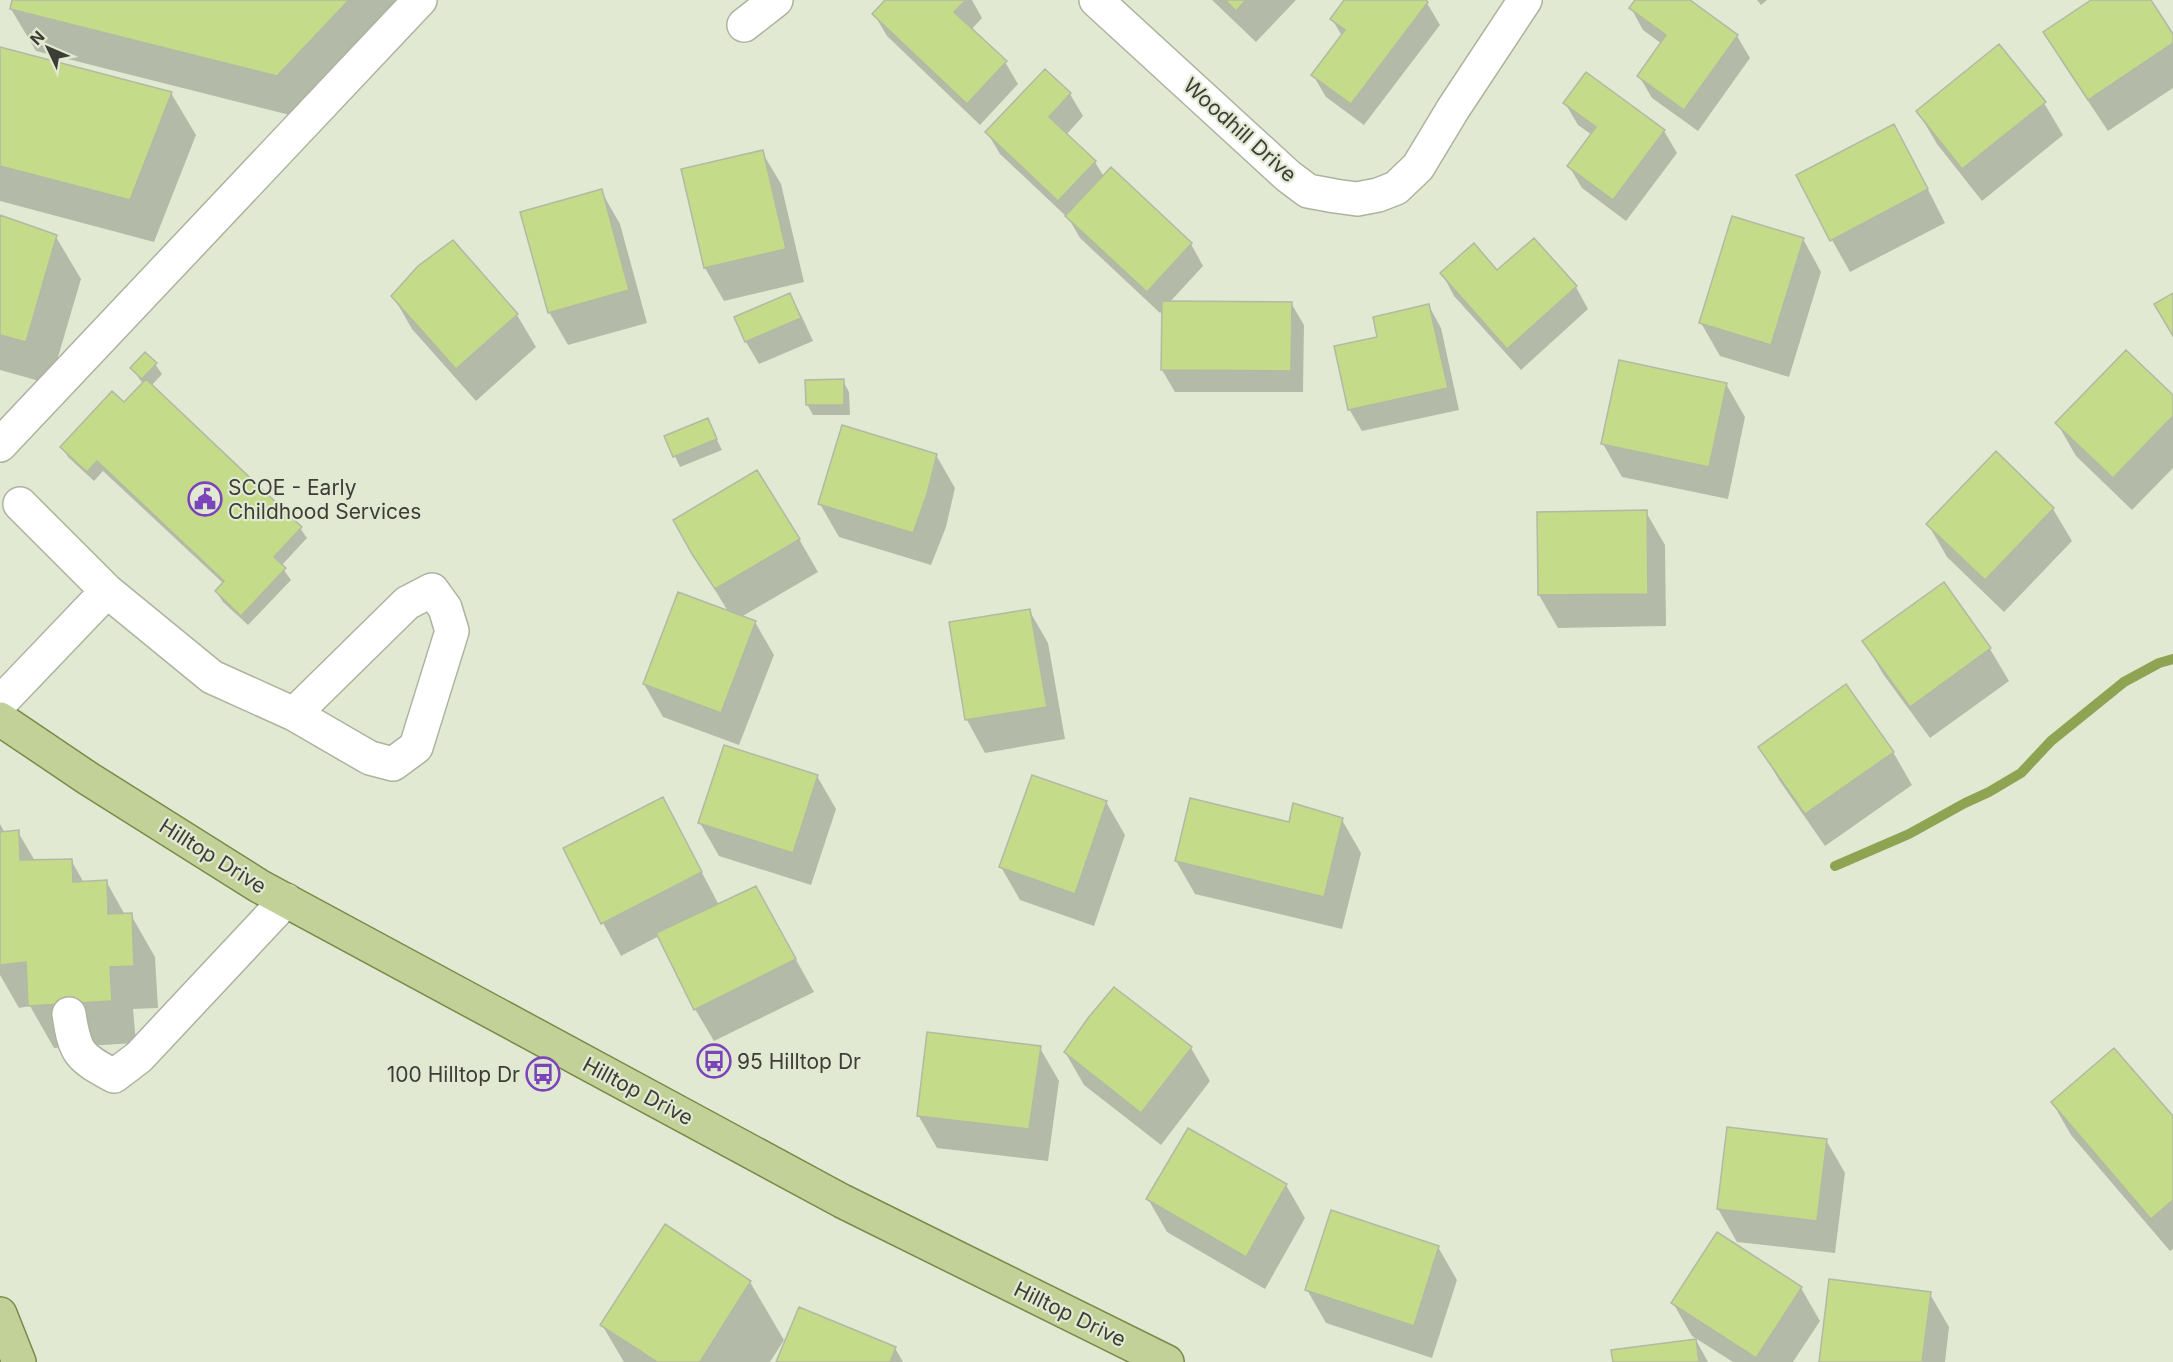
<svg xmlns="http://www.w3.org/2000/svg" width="2173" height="1362" viewBox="0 0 2173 1362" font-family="Inter,sans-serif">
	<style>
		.shadow { fill: #0003 }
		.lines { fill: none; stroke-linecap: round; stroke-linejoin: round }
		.stream { stroke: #8ea453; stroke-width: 10 }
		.building { fill: #c4db89; stroke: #b2b9a4; stroke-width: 1.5 }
		.minor-casing { stroke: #acb39e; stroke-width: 36 }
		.major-casing { stroke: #798a48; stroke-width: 36 }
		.minor { stroke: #fff; stroke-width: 33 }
		.major { stroke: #c2d197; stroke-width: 33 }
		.labels { text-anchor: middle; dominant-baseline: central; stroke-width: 4.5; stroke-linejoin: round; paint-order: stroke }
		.street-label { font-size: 21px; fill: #3c3e36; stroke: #e2e9d3 }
		.poi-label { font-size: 21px; fill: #3c3e36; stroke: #e2e9d3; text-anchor: start }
	</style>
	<rect width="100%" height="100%" fill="#e2e9d3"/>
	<path class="shadow" d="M 14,0 L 413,0 L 302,118 L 36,51 L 11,9 Z
		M 887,0 L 972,0 L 982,18 L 971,30 L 1005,62 L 1018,84 L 980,125 L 887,36 L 874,14 Z
		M 1212,0 L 1296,0 L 1256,42 Z
		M 1346,0 L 1423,0 L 1427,3 L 1440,25 L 1364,125 L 1326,97 L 1313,75 L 1342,36 L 1332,19 Z
		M 1637,0 L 1687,0 L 1737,36 L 1750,58 L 1698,131 L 1652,98 L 1639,76 L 1662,44 L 1643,30 L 1631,8 Z
		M 1757,0 L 1767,0 L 1761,5 Z
		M 2094,0 L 2149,0 L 2173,36 L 2173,88 L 2108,131 L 2064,65 L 2045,32 Z
		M 0,49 L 171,93 L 196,135 L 154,242 L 0,201 Z
		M 1045,71 L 1070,94 L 1083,116 L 1066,135 L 1095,162 L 1104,177 L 1191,244 L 1203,266 L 1169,303 L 1291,303 L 1304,325 L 1303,392 L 1175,392 L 1162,370 L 1163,310 L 1160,313 L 1080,238 L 1069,219 L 1000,154 L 987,132 Z
		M 1565,103 L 1664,131 L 1677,153 L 1626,221 L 1582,188 L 1569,166 L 1592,135 L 1578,125 Z
		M 2044,103 L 2063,135 L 1982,201 L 1937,144 L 1918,112 Z
		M 762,152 L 781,184 L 804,282 L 724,301 L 705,268 L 683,170 Z
		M 1912,158 L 1945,223 L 1850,272 L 1832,240 Z
		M 601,191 L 620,224 L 647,323 L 568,345 L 549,312 Z
		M 0,217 L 56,237 L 81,279 L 50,384 L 0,370 Z
		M 1803,239 L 1821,272 L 1789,377 L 1720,356 L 1701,323 Z
		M 1497,272 L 1576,287 L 1588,309 L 1521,370 L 1454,296 L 1442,273 Z
		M 790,295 L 802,317 L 813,341 L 759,364 L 746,342 L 736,318 Z
		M 393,296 L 517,315 L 536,347 L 476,401 L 412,329 Z
		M 1429,306 L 1441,328 L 1459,410 L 1362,431 L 1349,409 L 1379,338 Z
		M 155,364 L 162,374 L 151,386 L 300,528 L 307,538 L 281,566 L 291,580 L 248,625 L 223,602 L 216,591 L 223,583 L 103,471 L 94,481 L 68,457 L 62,447 L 124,404 L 143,384 L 132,368 Z
		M 843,381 L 849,392 L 850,415 L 813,415 L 807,404 Z
		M 1726,384 L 1745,417 L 1728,499 L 1622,477 L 1603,444 Z
		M 2173,397 L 2173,468 L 2132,510 L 2076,456 L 2057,423 Z
		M 707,420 L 722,450 L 680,467 L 666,437 Z
		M 936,455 L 955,488 L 946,527 L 931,565 L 839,537 L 820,504 Z
		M 2053,509 L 2072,541 L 2004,612 L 1947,557 L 1928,524 Z
		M 1646,512 L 1665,545 L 1666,626 L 1558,628 L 1539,595 L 1538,513 Z
		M 799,539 L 818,572 L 741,617 L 755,622 L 774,655 L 739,745 L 663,717 L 644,684 L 729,613 L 693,554 Z
		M 1029,610 L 1048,643 L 1065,739 L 985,753 L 967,720 L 950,624 Z
		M 1864,641 L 1990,649 L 2009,681 L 1930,738 L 1883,674 Z
		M 1760,747 L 1893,752 L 1912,785 L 1825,846 L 1779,780 Z
		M 817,776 L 836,809 L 811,885 L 719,856 L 700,823 Z
		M 663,799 L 719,905 L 774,920 L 814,992 L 714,1041 L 695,1009 L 659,936 L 621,956 L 603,923 Z
		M 1106,802 L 1125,835 L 1094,926 L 1020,900 L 1001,867 Z
		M 1342,820 L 1361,853 L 1342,929 L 1195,894 L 1176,861 L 1290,824 Z
		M 0,824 L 5,833 L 18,832 L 35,861 L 71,860 L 84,883 L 106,881 L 125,915 L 131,915 L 155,957 L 158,1008 L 133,1009 L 136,1043 L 54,1048 L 30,1006 L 19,1008 L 0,975 Z
		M 1040,1048 L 1059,1081 L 1048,1161 L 937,1148 L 918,1115 Z
		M 1191,1048 L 1210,1081 L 1161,1145 L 1084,1085 L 1065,1052 Z
		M 2052,1102 L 2173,1119 L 2173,1249 L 2170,1251 L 2071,1135 Z
		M 1189,1130 L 1286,1185 L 1305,1218 L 1265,1289 L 1167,1232 L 1148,1199 Z
		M 1826,1140 L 1845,1173 L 1835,1253 L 1737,1242 L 1718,1209 Z
		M 1438,1247 L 1457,1280 L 1432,1358 L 1326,1323 L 1307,1290 Z
		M 750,1282 L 784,1340 L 770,1362 L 624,1362 L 602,1325 Z
		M 1801,1288 L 1820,1321 L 1793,1362 L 1733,1362 L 1692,1336 L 1673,1303 Z
		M 1930,1294 L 1949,1327 L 1945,1362 L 1820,1362 Z
		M 1696,1340 L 1708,1362 L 1614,1362 Z
		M 895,1348 L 903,1362 L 778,1362 Z"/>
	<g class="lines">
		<path class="stream" d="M 1835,866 L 1909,834 L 1965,803 L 1989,792 L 2021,773 L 2051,741 L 2124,682 L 2159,663 L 2173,659"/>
	</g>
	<path class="building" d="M 12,0 L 349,0 L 277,76 L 10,9 Z
		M 885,0 L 966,0 L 954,12 L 1007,61 L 967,104 L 872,14 Z
		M 1225,0 L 1246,0 L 1236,11 Z
		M 1344,0 L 1426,0 L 1428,2 L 1351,104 L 1311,75 L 1345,30 L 1330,19 Z
		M 1635,0 L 1690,0 L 1738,35 L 1684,110 L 1637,76 L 1666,35 L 1629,8 Z
		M 2091,0 L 2151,0 L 2173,34 L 2173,43 L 2088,100 L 2043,32 Z
		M 1999,44 L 2046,102 L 1962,169 L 1916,111 Z
		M 0,47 L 172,92 L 130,200 L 0,166 Z
		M 1045,69 L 1071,93 L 1049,117 L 1096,161 L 1058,201 L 985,132 Z
		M 1586,72 L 1665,130 L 1613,200 L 1567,166 L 1596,127 L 1563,103 Z
		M 1894,124 L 1928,189 L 1830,241 L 1796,175 Z
		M 763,150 L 786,249 L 704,268 L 681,169 Z
		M 1111,167 L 1192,243 L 1147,292 L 1065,216 Z
		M 602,189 L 629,290 L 548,313 L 520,212 Z
		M 0,215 L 57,235 L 26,342 L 0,335 Z
		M 1732,216 L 1804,238 L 1771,345 L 1699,323 Z
		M 1534,238 L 1577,286 L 1507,349 L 1440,273 L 1474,243 L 1497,270 Z
		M 453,240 L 518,314 L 456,369 L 391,296 L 418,266 Z
		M 790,293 L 801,318 L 745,342 L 734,317 Z
		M 2173,293 L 2173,336 L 2154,304 Z
		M 1162,301 L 1292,302 L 1291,371 L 1161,370 Z
		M 1429,304 L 1448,388 L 1348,410 L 1334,346 L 1377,337 L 1373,317 Z
		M 2126,350 L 2173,395 L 2173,416 L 2113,478 L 2055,423 Z
		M 145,352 L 157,363 L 142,379 L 130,368 Z
		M 1619,360 L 1727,383 L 1709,467 L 1601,444 Z
		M 146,379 L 302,527 L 274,557 L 286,568 L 241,616 L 215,591 L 224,581 L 97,461 L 87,472 L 60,447 L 112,391 L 124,402 Z
		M 844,379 L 844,405 L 806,405 L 805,380 Z
		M 708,418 L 717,439 L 673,457 L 664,436 Z
		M 842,425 L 937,454 L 927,494 L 913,533 L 818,504 Z
		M 1996,451 L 2054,508 L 1985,580 L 1926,524 Z
		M 757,470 L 800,539 L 715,589 L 692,554 L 673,520 Z
		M 1647,510 L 1648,594 L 1538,595 L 1537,512 Z
		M 1944,582 L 1991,648 L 1910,707 L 1862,641 Z
		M 678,592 L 756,621 L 721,713 L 643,684 Z
		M 1030,609 L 1047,707 L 965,720 L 949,622 Z
		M 1846,684 L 1894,752 L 1805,814 L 1758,747 Z
		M 724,745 L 818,775 L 793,853 L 698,823 Z
		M 1032,775 L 1107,801 L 1075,894 L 999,867 Z
		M 663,797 L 702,872 L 601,924 L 563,848 Z
		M 1190,798 L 1289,822 L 1293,803 L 1343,818 L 1324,897 L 1175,861 Z
		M 19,830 L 20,860 L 72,859 L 73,882 L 107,880 L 108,914 L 132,913 L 134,966 L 110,967 L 112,1001 L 28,1006 L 26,962 L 0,965 L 0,832 Z
		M 756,886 L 796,959 L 694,1010 L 656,933 Z
		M 1114,987 L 1192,1047 L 1141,1113 L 1064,1052 L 1088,1018 Z
		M 927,1032 L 1041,1046 L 1029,1129 L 917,1116 Z
		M 2114,1048 L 2173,1116 L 2173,1200 L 2151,1219 L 2051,1102 Z
		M 1727,1127 L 1827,1139 L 1817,1221 L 1717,1209 Z
		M 1188,1128 L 1287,1184 L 1246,1257 L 1146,1199 Z
		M 1331,1210 L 1439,1246 L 1414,1326 L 1305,1290 Z
		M 665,1224 L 751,1281 L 700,1362 L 657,1362 L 600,1325 Z
		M 1717,1232 L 1802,1287 L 1756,1358 L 1671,1303 Z
		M 1829,1279 L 1931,1292 L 1922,1362 L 1819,1362 Z
		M 799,1307 L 896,1347 L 890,1362 L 776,1362 Z
		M 1696,1339 L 1699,1362 L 1613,1362 L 1611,1350 Z"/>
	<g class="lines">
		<g class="minor-casing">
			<path id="minor" d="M 1096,0 L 1288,176 L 1308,191 L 1335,196 L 1357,199 L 1378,195 L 1396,188 L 1418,167 L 1453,109 L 1525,0
				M 744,25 L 776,0
				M 0,445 L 420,0
				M 20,504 L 107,591
				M 0,703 L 107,591 L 212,677 L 294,714 L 370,758 L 393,764 L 416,747 L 452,631 L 445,608 L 432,590 L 407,603 L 294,714
				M 69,1014 C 75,1054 79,1057 114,1076 L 139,1057 L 286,900"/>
		</g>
		<g class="major-casing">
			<path id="major" d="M 0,719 L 89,779 L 259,886 L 842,1201 L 1167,1362
				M 0,1314 L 19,1362"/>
		</g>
		<use href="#minor" class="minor"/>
		<use href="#major" class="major"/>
	</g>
	<defs>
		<g id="civic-ring" transform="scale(1.725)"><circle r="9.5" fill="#e2e9d3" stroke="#7b44ba" stroke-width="1.5"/><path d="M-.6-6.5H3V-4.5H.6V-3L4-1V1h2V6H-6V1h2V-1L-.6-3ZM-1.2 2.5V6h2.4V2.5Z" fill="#7b44ba"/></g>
		<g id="bus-ring" transform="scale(1.725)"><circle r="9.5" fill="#e2e9d3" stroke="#7b44ba" stroke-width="1.5"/><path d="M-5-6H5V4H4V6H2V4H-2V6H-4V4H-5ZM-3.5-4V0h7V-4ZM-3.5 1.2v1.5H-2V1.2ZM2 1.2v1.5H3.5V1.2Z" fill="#7b44ba"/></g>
	</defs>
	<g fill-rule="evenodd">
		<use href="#civic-ring" x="205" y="499"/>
		<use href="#bus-ring" x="714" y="1061"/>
		<use href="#bus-ring" x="543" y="1074"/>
	</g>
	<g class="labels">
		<g class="street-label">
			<text transform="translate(1240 130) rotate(42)">Woodhill Drive</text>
			<text transform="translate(213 856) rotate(32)">Hilltop Drive</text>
			<text transform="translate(638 1091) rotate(28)">Hilltop Drive</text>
			<text transform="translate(1070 1314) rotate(26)">Hilltop Drive</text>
		</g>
		<g class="poi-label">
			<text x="228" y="487">SCOE - Early<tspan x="228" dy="24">Childhood Services</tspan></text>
			<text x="737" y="1061">95 Hilltop Dr</text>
			<text x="520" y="1074" text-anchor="end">100 Hilltop Dr</text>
		</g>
	</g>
	<g transform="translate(48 48) rotate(314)" stroke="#e2e9d3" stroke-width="4.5" paint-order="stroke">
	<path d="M0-4.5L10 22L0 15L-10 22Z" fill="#3c3e36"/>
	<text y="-9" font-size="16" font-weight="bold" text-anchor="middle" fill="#3c3e36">N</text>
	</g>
</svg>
